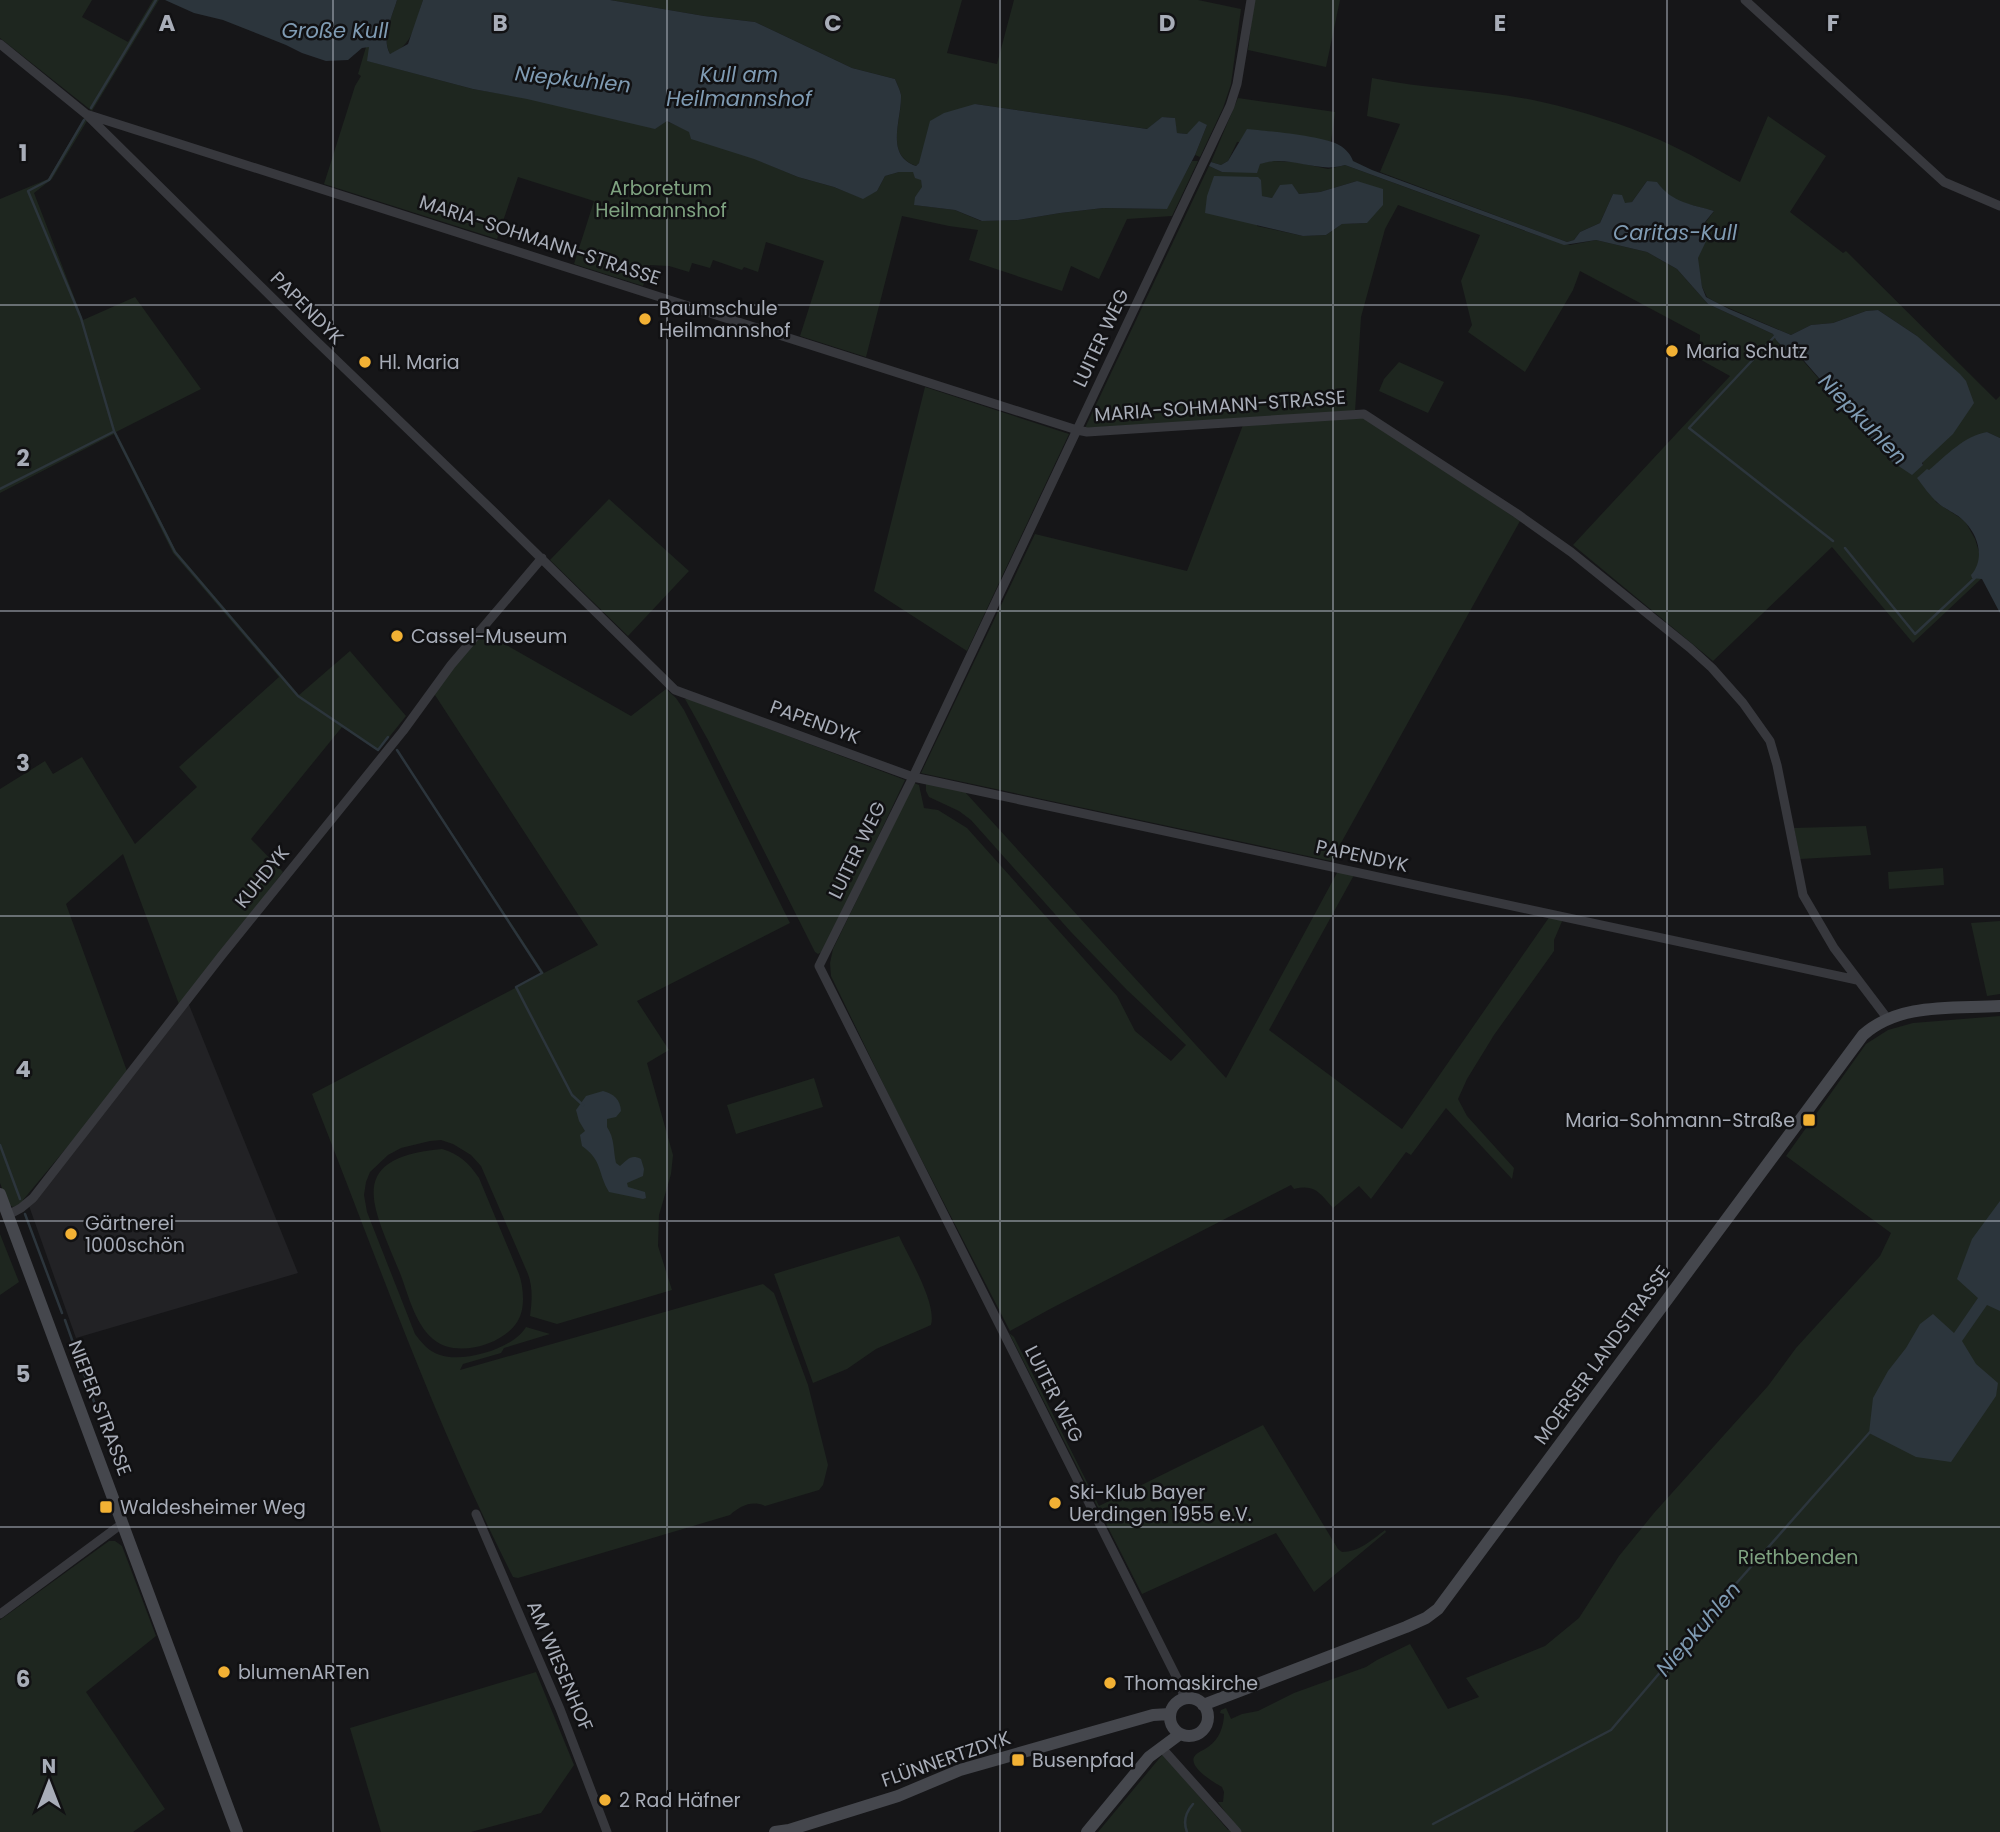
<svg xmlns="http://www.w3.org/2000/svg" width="2000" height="1832" viewBox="0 0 2000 1832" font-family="Poppins,sans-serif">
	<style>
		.built { fill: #222225 }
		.green { fill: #1e261f; fill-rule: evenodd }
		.water { fill: #2c353c }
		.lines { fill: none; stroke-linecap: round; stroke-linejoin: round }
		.stream { stroke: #2c353c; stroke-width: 2.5 }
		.street { stroke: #37383d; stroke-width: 9 }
		.secondary { stroke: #45474d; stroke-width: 12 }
		.grid { fill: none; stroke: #a8adb8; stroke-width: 2; stroke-opacity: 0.55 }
		.poi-dot { fill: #f2b134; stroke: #111113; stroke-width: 2.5 }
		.labels { text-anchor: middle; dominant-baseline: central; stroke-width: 5; stroke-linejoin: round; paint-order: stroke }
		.park-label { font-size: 19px; fill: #7fa381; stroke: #111113 }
		.street-label { font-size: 19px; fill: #a8adb8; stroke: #111113 }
		.poi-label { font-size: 19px; fill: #a8adb8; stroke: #111113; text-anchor: start }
		.water-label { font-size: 21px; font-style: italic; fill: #7f9bb3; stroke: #111113 }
		.grid-label { font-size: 23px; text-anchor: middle; font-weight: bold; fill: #a8adb8; stroke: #111113; stroke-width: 5; stroke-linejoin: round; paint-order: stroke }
	</style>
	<rect width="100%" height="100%" fill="#161618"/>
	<path class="built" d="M 187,1000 L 298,1273 L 76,1338 L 28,1203 Z"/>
	<path class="green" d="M 0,0 L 92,0 L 82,17 L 128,42 L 153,0 L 159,0 L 92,111 L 0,38 Z
		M 397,0 L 423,0 C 416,21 413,47 390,54 C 381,37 392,17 397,0 Z
		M 610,0 L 962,0 L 947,53 L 997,64 L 1014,0 L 1198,0 L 1241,9 L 1231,84 L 1223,108 L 1200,157 L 1195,155 L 1207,125 L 1187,134 L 1177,133 L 1174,118 L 1162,117 L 1148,129 L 975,104 L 916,166 C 884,154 902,121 901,95 C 900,90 897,84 895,79 L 852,68 L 755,22 L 704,16 Z
		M 1254,0 L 1340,0 L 1326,67 L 1248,50 Z
		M 370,46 L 368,61 L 473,89 L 666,121 L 798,177 L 834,187 L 862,198 L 877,191 L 885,176 L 899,172 L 913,172 L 921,180 L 923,188 L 915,197 L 915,205 L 955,210 L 981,221 L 1018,220 L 1060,213 L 1103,208 L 1166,209 L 1192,161 L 1198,161 L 1172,216 L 1127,219 L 1099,279 L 1071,266 L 1062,291 L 969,260 L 978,230 L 949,226 L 902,216 L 866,357 L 800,336 L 824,261 L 766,242 L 758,272 L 744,267 L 742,270 L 713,260 L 710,268 L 692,263 L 689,272 L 669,266 L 650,265 L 643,286 L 574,264 L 594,201 L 518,177 L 497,239 L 324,184 L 355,86 L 361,76 L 358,74 L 366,47 Z
		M 1372,78 C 1428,90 1486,89 1542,102 C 1582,111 1622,124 1660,140 C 1687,152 1714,168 1740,182 L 1768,116 L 1826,156 L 1790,212 L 1843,253 L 1846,251 L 1996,400 L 2000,396 L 2000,438 L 1987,432 L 1928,471 L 1927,469 L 1936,502 L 1965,521 L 1975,539 L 1981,558 L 1977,569 L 1982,578 L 1913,643 L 1832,547 L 1713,661 L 1573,545 L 1730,376 L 1694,356 L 1699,352 L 1700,335 L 1580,271 L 1573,290 L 1525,372 L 1468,332 L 1472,325 L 1461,281 L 1480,235 L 1398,205 L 1385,229 L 1361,317 L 1355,412 L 1085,428 L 1209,166 L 1222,172 L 1271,161 L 1295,162 L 1328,169 L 1345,165 L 1539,236 L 1570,245 L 1596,240 L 1647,252 L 1677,269 L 1708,304 L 1773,334 L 1776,340 L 1794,359 L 1798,355 L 1891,461 L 1923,465 L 1917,336 L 1878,310 L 1866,311 L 1833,323 L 1811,325 L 1791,335 L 1717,303 L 1707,297 L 1702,287 L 1697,258 L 1710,233 L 1705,223 L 1714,211 L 1680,202 L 1647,181 L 1632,202 L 1625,204 L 1613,194 L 1600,223 L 1580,232 L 1574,240 L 1567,242 L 1380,172 L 1400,124 L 1367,116 ZM 1261,180 L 1261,196 L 1272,198 L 1292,185 L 1299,194 L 1320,192 L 1357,181 L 1367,223 L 1342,224 L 1326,235 L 1303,236 L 1257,226 Z
		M 1238,98 L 1335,112 L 1331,142 L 1317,139 L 1237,142 L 1228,161 L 1221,165 L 1211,162 Z
		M 84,118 L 87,121 L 52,179 L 34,193 L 83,320 L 135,297 L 201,389 L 116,432 L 176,551 L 299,695 L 350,651 L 406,716 L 378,751 L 342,727 L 251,839 L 283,872 L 180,1007 L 123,854 L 66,904 L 128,1074 L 23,1200 L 24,1203 L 13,1207 L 8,1204 L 0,1183 L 0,789 L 45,761 L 53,774 L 82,757 L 135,844 L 197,787 L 179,767 L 279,677 L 173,553 L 114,434 L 0,493 L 0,199 L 48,179 Z
		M 1399,362 L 1444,382 L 1428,413 L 1379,391 L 1384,379 Z
		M 925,387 L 1069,434 L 967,651 L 874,591 Z
		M 1365,417 L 1520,521 L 1331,861 L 921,773 L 1035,534 L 1187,571 L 1243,425 Z
		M 609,499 L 689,571 L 628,636 L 550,560 Z
		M 480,630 L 631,716 L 666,689 L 676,698 L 684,710 L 790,923 L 637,1001 L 669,1050 L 647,1063 L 673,1155 L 671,1174 L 659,1215 L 658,1246 L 672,1290 L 557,1324 L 530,1316 C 532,1301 533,1288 528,1274 L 481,1166 L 471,1155 L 453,1144 L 441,1140 L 430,1141 L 401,1148 L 388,1155 L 370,1172 L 366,1182 L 364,1195 L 367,1212 L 415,1334 C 421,1342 429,1352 440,1355 C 464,1363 513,1349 526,1327 L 550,1334 L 504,1348 L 501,1353 L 463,1364 L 460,1370 L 763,1284 L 774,1293 L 808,1385 L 828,1465 L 823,1485 L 819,1490 L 765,1506 C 752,1500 740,1506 730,1515 L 518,1578 L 513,1577 C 434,1422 376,1256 312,1094 L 542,974 L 396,750 L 397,749 L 544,973 L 598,945 L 433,692 Z
		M 685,699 L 690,699 L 905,780 L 824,951 L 818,954 L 815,952 L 708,740 Z
		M 926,782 L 965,792 L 1226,1078 L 1338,871 L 1354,875 L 1269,1030 L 1402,1129 L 1550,916 L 1563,919 L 1554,940 L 1554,951 L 1494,1035 L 1467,1079 L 1458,1099 L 1467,1116 L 1514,1168 L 1512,1179 L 1446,1108 L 1411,1155 L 1406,1152 L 1371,1199 L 1359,1186 L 1333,1208 C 1319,1193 1316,1184 1294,1189 L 1291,1185 L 1050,1309 L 1010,1331 L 895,1108 L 831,976 L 830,963 L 833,949 L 914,783 L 919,785 L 924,808 L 938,810 L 967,828 L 1117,996 L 1135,1031 L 1171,1061 L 1186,1045 L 1127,990 L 1071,932 L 971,820 L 959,811 L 929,797 L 926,791 Z
		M 1866,826 L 1871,855 L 1800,859 L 1794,828 Z
		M 1943,868 L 1944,885 L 1889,889 L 1888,872 Z
		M 2000,921 L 2000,994 L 1987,996 L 1971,923 Z
		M 2000,1016 L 2000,1832 L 1098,1832 L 1163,1754 L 1228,1830 L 1235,1826 L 1218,1802 L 1223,1802 L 1224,1792 L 1222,1787 C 1215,1783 1189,1768 1194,1757 C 1197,1752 1204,1750 1208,1747 C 1219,1740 1224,1726 1224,1714 L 1220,1713 L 1221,1710 L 1226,1708 L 1231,1719 L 1242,1714 L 1258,1711 L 1294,1693 L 1366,1667 L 1377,1660 L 1410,1644 L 1448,1709 L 1479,1697 L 1466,1678 L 1545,1646 L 1579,1618 L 1619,1556 L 1654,1513 L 1768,1386 L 1796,1348 L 1880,1256 L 1891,1233 L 1786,1156 L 1866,1044 L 1888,1030 L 1913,1023 Z
		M 814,1078 L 823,1107 L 736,1134 L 727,1105 Z
		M 442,1149 C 459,1154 469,1163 479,1178 L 519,1274 C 524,1289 526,1312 515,1325 C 499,1346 454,1358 433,1339 C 415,1324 408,1294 400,1273 C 374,1208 342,1158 442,1149 Z
		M 0,1234 L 19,1282 L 0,1295 Z
		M 899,1236 C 909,1258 937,1303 931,1325 L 876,1349 L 847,1369 L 813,1383 L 774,1274 Z
		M 1009,1333 L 1014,1337 L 1099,1506 L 1263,1425 L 1338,1549 L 1342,1552 C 1359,1552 1372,1540 1385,1530 L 1386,1532 L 1314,1592 L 1276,1533 L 1142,1594 Z
		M 109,1541 L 115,1541 L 122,1546 L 156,1636 L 86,1692 L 165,1809 L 133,1832 L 0,1832 L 0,1620 Z
		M 536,1672 L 574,1765 L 541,1813 L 471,1832 L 381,1832 L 350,1728 Z"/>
	<path class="water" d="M 165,0 L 397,0 C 392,17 381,38 390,54 L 408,44 L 423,0 L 610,0 L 704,16 L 755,22 L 852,68 L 895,79 C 897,84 900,90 901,95 C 902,120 884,155 916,166 L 919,163 L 930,121 L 944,113 L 975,104 L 1147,129 L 1162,117 L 1175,118 L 1177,133 L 1187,134 L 1199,121 L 1207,125 L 1195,155 L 1167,209 L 1103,208 L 1060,213 L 1018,220 L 982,221 L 955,210 L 914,205 L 915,197 L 922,187 L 921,180 L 915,178 L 913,172 L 899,172 L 885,176 L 877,191 L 863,199 L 834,187 L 798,177 L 754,159 L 691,139 L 689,132 L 667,121 L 655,129 L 527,99 L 473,89 L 367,61 L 369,47 L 362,48 L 348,60 L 326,61 L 302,53 L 286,45 L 223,20 L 194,13 Z
		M 1247,129 C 1267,131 1324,136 1339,145 C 1346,149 1351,155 1353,161 L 1372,170 L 1567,242 L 1574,240 L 1580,232 L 1600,223 L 1613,194 L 1622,195 L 1625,203 L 1632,202 L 1647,181 L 1657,182 C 1672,203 1691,204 1714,211 L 1705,222 L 1710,233 L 1698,258 L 1702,287 L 1706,297 L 1729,309 L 1791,335 L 1811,325 L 1833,323 L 1866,311 L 1878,310 L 1917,336 L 1960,374 L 1966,381 L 1974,403 L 1953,434 L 1922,463 L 1923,465 L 1912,475 L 1891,461 L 1799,355 L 1794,359 L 1776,340 L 1773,334 L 1708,304 L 1677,269 L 1647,252 L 1596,240 L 1564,245 L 1345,165 C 1317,174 1289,154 1260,164 L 1257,173 L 1222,172 L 1209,166 L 1211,162 L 1221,165 L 1228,161 Z
		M 1214,176 L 1258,177 L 1261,180 L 1262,196 L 1272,198 L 1280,185 L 1292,184 L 1299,194 L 1320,192 L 1357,181 L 1383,189 L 1383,205 L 1367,223 L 1342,224 L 1326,235 L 1303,236 L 1205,213 L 1207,196 Z
		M 1987,432 L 2000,438 L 2000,613 L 1982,579 L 1972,578 L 1971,575 C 1985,559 1979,537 1965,522 C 1958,514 1946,510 1938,503 C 1930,496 1923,486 1917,478 L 1927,469 L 1929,470 C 1947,455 1964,436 1987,432 Z
		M 603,1091 C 614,1094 620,1099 621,1111 L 616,1117 L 607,1119 L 607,1127 C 615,1139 613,1150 616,1163 L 620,1166 C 628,1159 631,1154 641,1159 L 644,1169 L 643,1176 L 627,1183 L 628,1187 L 645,1192 L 646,1198 L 643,1199 L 609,1192 C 597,1172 603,1161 582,1146 L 580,1135 L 585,1131 L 579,1121 L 576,1110 L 586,1096 Z
		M 2000,1201 L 2000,1311 L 1987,1305 L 1962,1341 L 1976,1364 L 1998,1383 L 1996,1396 L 1951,1462 L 1916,1457 L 1869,1433 L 1873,1398 L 1888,1371 L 1906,1348 L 1920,1324 L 1933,1314 L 1954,1333 L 1978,1298 L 1957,1279 L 1972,1239 Z"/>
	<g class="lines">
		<path class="stream" d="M 91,108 L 156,0
			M 84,120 L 49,180 L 28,191 L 81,318 L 114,431 L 175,552 L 298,696 L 378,750 L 388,737
			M 1775,336 L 1689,428 L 1833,541
			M 0,489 L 113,432
			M 1845,548 L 1915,634 L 1977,576
			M 397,750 L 542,973 L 516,987 L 572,1095 L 583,1105
			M 0,1145 L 20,1199
			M 25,1214 L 62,1313
			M 65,1320 L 98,1413
			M 1433,1824 L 1611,1730 L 1726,1595 L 1870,1432
			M 1187,1832 C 1183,1822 1186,1812 1193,1804"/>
		<path class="street" d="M 1745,0 L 1944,182 L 2000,206
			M 0,44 L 86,114 L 309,334 L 494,512 L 675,690 L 913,777 L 932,781 L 1857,980
			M 86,114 L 1077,430 L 1087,432 L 1364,414 L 1516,513 L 1571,552 L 1690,648 L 1712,668 L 1743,703 L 1770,741 L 1777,765 L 1803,895 L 1834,948 L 1887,1018
			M 8,1215 L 21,1208 L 33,1198 L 222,955 L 403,731 L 451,665 L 542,558
			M 476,1514 L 560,1709 L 607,1832
			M 0,1614 L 123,1523
			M 1185,1699 L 1178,1680 L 819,966 L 913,777 L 1230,106 L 1237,84 L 1251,0
			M 1161,1747 L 1237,1832"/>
		<path class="secondary" d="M 0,1194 L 237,1832
			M1170 1717a19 19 0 1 1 38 0a19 19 0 1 1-38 0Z
			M 1203,1705 L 1406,1627 L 1426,1618 L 1438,1609 L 1863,1035 C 1900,1002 1954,1009 2000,1006
			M 775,1832 L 789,1830 L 898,1796 L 960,1770 L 1153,1715 L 1170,1714
			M 1087,1832 L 1149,1757 L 1180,1734"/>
	</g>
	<path class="grid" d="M 333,0 L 333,1832M 667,0 L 667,1832M 1000,0 L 1000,1832M 1333,0 L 1333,1832M 1667,0 L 1667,1832M 0,305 L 2000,305M 0,611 L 2000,611M 0,916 L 2000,916M 0,1221 L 2000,1221M 0,1527 L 2000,1527"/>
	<g class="poi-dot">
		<circle cx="645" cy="319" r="7"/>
		<circle cx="1672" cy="351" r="7"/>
		<circle cx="365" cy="362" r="7"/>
		<circle cx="397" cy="636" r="7"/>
		<rect x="1802" y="1113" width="14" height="14" rx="3.5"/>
		<circle cx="71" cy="1234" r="7"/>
		<circle cx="1055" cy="1503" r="7"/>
		<rect x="99" y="1500" width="14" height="14" rx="3.5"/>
		<circle cx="224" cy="1672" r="7"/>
		<circle cx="1110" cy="1683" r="7"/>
		<rect x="1011" y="1753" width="14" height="14" rx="3.5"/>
		<circle cx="605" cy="1800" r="7"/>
	</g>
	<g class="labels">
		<g class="park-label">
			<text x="661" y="188">Arboretum<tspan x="661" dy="22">Heilmannshof</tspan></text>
			<text x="1798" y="1557">Riethbenden</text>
		</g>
		<g class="street-label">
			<text transform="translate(540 240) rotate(18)">MARIA-SOHMANN-STRASSE</text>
			<text transform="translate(307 308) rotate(45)">PAPENDYK</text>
			<text transform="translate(1101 338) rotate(-65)">LUITER WEG</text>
			<text transform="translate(1220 406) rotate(-4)">MARIA-SOHMANN-STRASSE</text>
			<text transform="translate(815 722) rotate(20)">PAPENDYK</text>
			<text transform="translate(857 850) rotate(-64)">LUITER WEG</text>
			<text transform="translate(1362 856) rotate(12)">PAPENDYK</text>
			<text transform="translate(262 877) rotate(-51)">KUHDYK</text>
			<text transform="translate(1602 1355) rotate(-54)">MOERSER LANDSTRASSE</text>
			<text transform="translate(1054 1394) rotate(63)">LUITER WEG</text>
			<text transform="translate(100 1408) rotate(69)">NIEPER STRASSE</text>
			<text transform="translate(560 1666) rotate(67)">AM WIESENHOF</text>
			<text transform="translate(946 1759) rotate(-19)">FLÜNNERTZDYK</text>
		</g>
		<g class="poi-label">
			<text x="659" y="308">Baumschule<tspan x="659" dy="22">Heilmannshof</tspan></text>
			<text x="1686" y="351">Maria Schutz</text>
			<text x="379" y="362">Hl. Maria</text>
			<text x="411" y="636">Cassel-Museum</text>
			<text x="1795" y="1120" text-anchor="end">Maria-Sohmann-Straße</text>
			<text x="85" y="1223">Gärtnerei<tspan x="85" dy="22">1000schön</tspan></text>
			<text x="1069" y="1492">Ski-Klub Bayer<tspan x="1069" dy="22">Uerdingen 1955 e.V.</tspan></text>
			<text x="120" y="1507">Waldesheimer Weg</text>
			<text x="238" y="1672">blumenARTen</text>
			<text x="1124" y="1683">Thomaskirche</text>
			<text x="1032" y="1760">Busenpfad</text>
			<text x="619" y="1800">2 Rad Häfner</text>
		</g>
		<g class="water-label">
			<text x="335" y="30">Große Kull</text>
			<text x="739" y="74">Kull am<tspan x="739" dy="24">Heilmannshof</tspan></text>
			<text transform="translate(573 79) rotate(6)">Niepkuhlen</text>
			<text x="1675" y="232">Caritas-Kull</text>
			<text transform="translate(1863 419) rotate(46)">Niepkuhlen</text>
			<text transform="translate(1698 1629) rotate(-49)">Niepkuhlen</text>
		</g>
	</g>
	<g class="grid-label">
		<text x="167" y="31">A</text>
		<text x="500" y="31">B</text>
		<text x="833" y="31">C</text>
		<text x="1167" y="31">D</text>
		<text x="1500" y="31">E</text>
		<text x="1833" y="31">F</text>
		<text x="23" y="161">1</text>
		<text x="23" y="466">2</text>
		<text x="23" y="771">3</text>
		<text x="23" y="1077">4</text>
		<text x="23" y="1382">5</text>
		<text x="23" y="1687">6</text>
	</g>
	<g transform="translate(49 1783)" stroke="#111113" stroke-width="5" paint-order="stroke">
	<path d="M0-5L12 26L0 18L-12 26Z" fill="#a8adb8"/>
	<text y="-10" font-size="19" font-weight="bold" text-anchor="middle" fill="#a8adb8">N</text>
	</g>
</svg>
